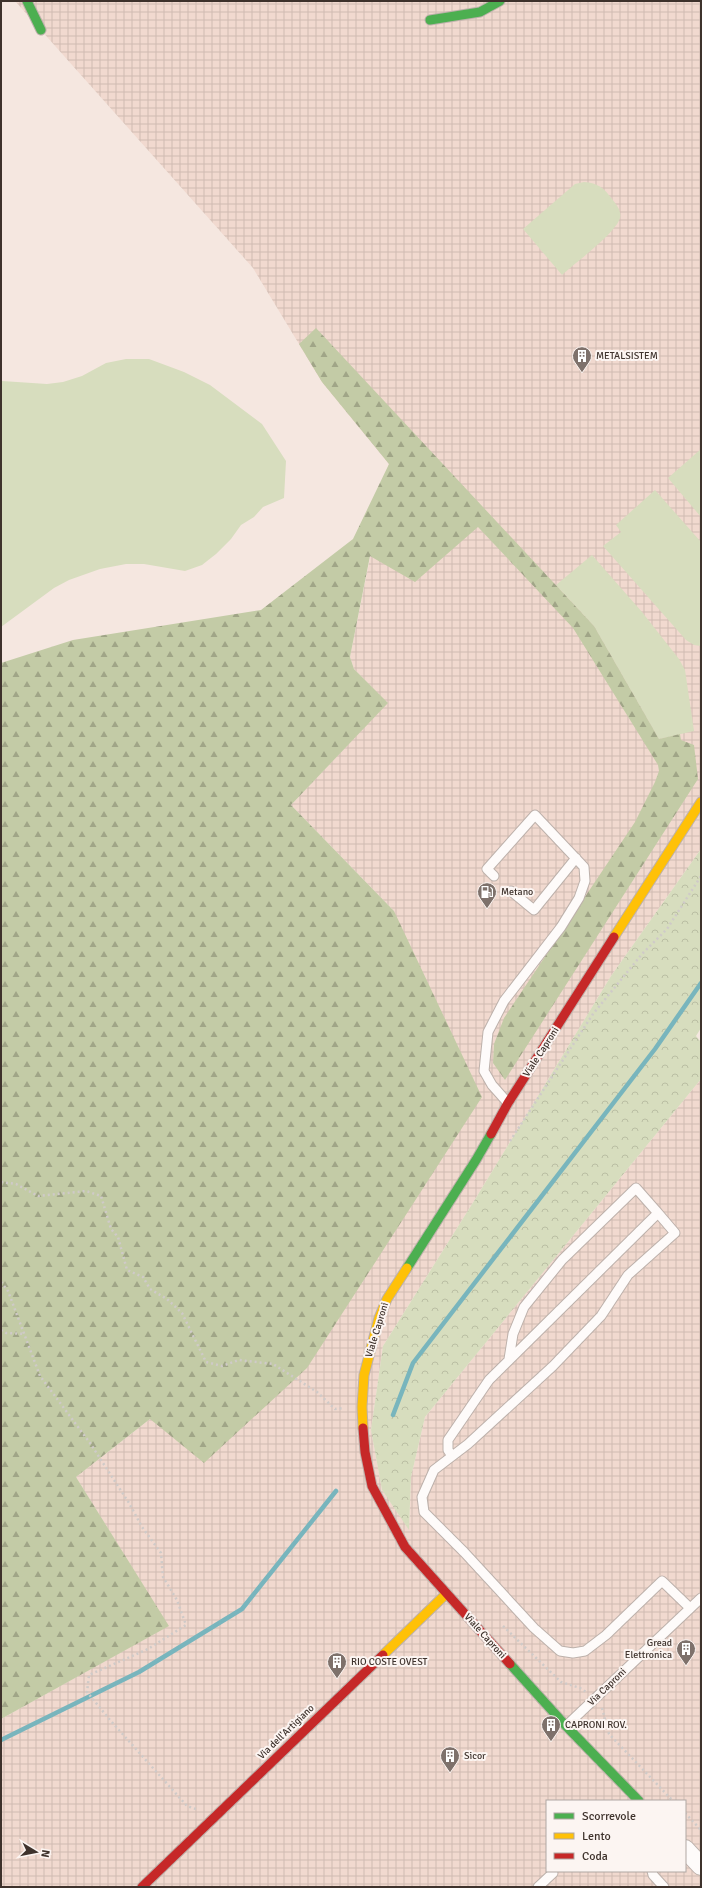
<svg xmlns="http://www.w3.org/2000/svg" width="702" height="1888" viewBox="0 0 702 1888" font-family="Signika,sans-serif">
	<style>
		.industrial { fill: url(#industrial-grid); fill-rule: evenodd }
		.grass { fill: #d7ddbe }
		.forest { fill: url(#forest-firs) }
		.park { fill: url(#park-crowns) }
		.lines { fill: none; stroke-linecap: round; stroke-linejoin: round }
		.stream { stroke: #78b5bd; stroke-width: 4.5 }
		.lane-casing { stroke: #bdb1ab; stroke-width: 11 }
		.street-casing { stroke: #bdb1ab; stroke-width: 20 }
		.fast-casing { stroke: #bdb1ab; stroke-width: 11 }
		.slow-casing { stroke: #bdb1ab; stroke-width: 11 }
		.jam-casing { stroke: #bdb1ab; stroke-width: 11 }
		.path { stroke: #cfcac8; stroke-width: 2.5; stroke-dasharray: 2 3; stroke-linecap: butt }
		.lane { stroke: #fefbfa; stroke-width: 9 }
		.street { stroke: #fefbfa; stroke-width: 18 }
		.fast { stroke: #4caf50; stroke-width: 9 }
		.slow { stroke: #ffc107; stroke-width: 9 }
		.jam { stroke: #c62828; stroke-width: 9 }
		.labels { text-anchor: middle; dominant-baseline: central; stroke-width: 4; stroke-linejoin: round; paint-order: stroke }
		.poi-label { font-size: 10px; fill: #3e322c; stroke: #fcf5f2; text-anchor: start }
		.street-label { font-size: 10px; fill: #3e322c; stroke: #fcf5f2 }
	</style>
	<defs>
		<pattern id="industrial-grid" width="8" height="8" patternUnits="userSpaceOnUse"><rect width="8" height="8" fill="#f1d9cf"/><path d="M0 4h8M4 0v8" fill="none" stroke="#d0bbb2"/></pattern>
		<pattern id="forest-firs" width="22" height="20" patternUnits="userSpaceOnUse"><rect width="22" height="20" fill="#c3cba6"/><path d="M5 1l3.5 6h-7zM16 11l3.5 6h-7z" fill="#a0a587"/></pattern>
		<pattern id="park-crowns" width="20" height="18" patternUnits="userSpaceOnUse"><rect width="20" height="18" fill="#d7ddbe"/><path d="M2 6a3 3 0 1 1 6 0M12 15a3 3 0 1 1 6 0" fill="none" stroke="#babea3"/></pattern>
	</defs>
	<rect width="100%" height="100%" fill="#f5e7e0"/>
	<path class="industrial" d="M 15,1 L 701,1 L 701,849 L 611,976 L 474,1201 L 383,1346 L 371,1430 L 382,1490 L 409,1529 L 411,1477 L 425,1417 L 701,1079 L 701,1887 L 1,1887 L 1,1719 L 168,1626 L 76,1477 L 150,1419 L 394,911 L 291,805 L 387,703 L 354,669 L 350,657 L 389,464 L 322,382 L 253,268 ZM 547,1801 L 685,1801 L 685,1871 L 547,1871 Z"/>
	<path class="grass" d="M 584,182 C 598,183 604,188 612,199 C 616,204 622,211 620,218 C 616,233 575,263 562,275 L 523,229 L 575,184 Z
		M 126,359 L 149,359 L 184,372 L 210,385 L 262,424 L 286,461 L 284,498 L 263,507 L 254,517 L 241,525 L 231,539 L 216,554 L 202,565 L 185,571 L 144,564 L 126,564 L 100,569 L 69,580 L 54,588 L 1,627 L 1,385 L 2,381 L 47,384 L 63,382 L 82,376 L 106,363 Z
		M 701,449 L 701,517 L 668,478 Z
		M 655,490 L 701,542 L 701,646 L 694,645 L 686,640 L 603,546 L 621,532 L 616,525 Z
		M 592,555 L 642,612 L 679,659 L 685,670 L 694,731 L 659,739 L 594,626 L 556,585 Z"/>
	<path class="forest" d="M 316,328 L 594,626 L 659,739 L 680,734 L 681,740 L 694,745 L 698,779 L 505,1080 L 493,1063 L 494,1044 L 504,1018 L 635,822 L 655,782 L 659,771 L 658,765 L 573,628 L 478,527 L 415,582 L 370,556 L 350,657 L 354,669 L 388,703 L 291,805 L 394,911 L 482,1097 L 307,1368 L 204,1463 L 150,1419 L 76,1477 L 169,1626 L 1,1719 L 1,663 L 73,640 L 261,610 L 353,539 L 389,464 L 322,382 L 299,344 Z"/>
	<path class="park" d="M 701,849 L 701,1028 L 696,1036 L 701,1042 L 701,1079 L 425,1417 L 411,1477 L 409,1530 L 382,1490 L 371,1430 L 383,1346 L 474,1201 L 611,976 Z"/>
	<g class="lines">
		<path class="stream" d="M 393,1415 L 413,1363 L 655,1049 L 701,983
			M 1,1740 L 139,1672 L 242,1609 L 336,1491"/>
		<g class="lane-casing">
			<path id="lane" d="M 494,876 L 487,869 L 535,815 L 584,867 L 585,881 L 579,898 L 561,927 L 504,1001 L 488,1032 L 484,1071 L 492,1085 L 508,1103
				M 511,891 L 534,910 L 576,858
				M 509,1359 L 513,1334 L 524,1307 L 562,1260 L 636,1188 L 658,1213
				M 452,1456 L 448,1450 L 448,1440 L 489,1380 L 658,1213 L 675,1233 L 628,1275 L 601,1316 L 553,1366 L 468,1444 L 434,1470 L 422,1497 L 424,1512 L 464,1552 L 534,1628 L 560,1651 L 573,1653 L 585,1651 L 606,1635 L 662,1581 L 690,1608
				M 566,1726 L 701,1598
				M 652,1871 L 653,1875 L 664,1887
				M 538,1887 L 553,1873"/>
		</g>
		<g class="street-casing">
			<path id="street" d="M 685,1849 L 701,1866"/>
		</g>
		<g class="fast-casing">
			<path id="fast" d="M 27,1 L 41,30
				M 430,20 L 480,12 L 500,1
				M 407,1268 L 476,1160 L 491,1134
				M 510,1664 L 566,1726 L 639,1801"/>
		</g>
		<g class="slow-casing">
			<path id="slow" d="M 614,937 L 701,802
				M 363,1428 L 362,1407 L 364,1375 L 379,1318 L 387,1299 L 407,1268
				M 383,1655 L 446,1594"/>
		</g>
		<g class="jam-casing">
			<path id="jam" d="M 491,1134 L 508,1103 L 614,937
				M 363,1428 L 365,1452 L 372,1486 L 405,1547 L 510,1664
				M 142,1887 L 383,1655"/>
		</g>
		<path class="path" d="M 510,1141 L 593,1014 L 642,954 L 667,929 L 701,876
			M 1,1182 L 16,1184 L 38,1196 L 86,1191 L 101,1196 L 111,1229 L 118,1237 L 127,1270 L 143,1277 L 150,1289 L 167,1299 L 182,1313 L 206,1362 L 222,1366 L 239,1360 L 273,1364 L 317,1392 L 335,1409 L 344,1408
			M 1,1282 L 8,1291 L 40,1376 L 90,1443 L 129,1503 L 142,1527 L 161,1553 L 163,1577 L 177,1600 L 186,1625 L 148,1649 L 89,1675 L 87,1692 L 110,1720 L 187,1806 L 196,1809
			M 1,1330 L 6,1333 L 25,1334
			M 503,1626 L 561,1682 L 580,1688 L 586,1692
			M 602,1708 L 609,1734 L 673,1801
			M 685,1813 L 701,1830"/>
		<use href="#lane" class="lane"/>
		<use href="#street" class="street"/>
		<use href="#fast" class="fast"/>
		<use href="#slow" class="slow"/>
		<use href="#jam" class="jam"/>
	</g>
	<defs>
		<g id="building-pin" transform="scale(1)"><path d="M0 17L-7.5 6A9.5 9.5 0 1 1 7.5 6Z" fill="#7e716b" stroke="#fcf5f2"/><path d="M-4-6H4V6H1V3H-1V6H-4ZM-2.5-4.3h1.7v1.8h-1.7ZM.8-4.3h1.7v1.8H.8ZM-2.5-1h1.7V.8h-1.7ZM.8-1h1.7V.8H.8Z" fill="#fff"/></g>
		<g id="fuel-pin" transform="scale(1)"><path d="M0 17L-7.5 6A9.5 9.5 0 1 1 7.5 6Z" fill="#7e716b" stroke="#fcf5f2"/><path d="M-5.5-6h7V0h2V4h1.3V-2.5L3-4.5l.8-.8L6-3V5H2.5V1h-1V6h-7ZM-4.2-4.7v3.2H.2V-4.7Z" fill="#fff"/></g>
	</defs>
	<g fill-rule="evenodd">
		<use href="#building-pin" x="582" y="356"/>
		<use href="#fuel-pin" x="487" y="892"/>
		<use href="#building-pin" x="686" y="1649"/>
		<use href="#building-pin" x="337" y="1662"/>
		<use href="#building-pin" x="551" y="1725"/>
		<use href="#building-pin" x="450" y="1756"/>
	</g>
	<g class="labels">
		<g class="poi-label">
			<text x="596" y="356">METALSISTEM</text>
			<text x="501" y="892">Metano</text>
			<text x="672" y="1643" text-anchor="end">Gread<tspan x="672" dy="12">Elettronica</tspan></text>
			<text x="351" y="1662">RIO COSTE OVEST</text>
			<text x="565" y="1725">CAPRONI ROV.</text>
			<text x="464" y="1756">Sicor</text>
		</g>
		<g class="street-label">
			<text transform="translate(541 1052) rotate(-57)">Viale Caproni</text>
			<text transform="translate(377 1330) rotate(-73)">Viale Caproni</text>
			<text transform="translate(485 1636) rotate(48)">Viale Caproni</text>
			<text transform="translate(607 1687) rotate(-44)">Via Caproni</text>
			<text transform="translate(286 1732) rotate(-44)">Via dell'Artigiano</text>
		</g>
	</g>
	<rect width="702" height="1888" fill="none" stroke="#3e322c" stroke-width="4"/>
	<rect x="546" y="1800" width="140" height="72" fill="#fcf5f2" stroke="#b0a7a3"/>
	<rect x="554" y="1813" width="20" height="6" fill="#4caf50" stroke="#b0a7a3"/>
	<text x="582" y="1820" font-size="12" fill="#3e322c">Scorrevole</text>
	<rect x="554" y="1833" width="20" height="6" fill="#ffc107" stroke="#b0a7a3"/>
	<text x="582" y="1840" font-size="12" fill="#3e322c">Lento</text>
	<rect x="554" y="1853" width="20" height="6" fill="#c62828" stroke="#b0a7a3"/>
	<text x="582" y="1860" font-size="12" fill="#3e322c">Coda</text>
	<g transform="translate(36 1852) rotate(100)" stroke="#fcf5f2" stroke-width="3" paint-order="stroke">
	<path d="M0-3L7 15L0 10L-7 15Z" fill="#3e322c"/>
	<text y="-6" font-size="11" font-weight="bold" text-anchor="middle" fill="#3e322c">N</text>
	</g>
</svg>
